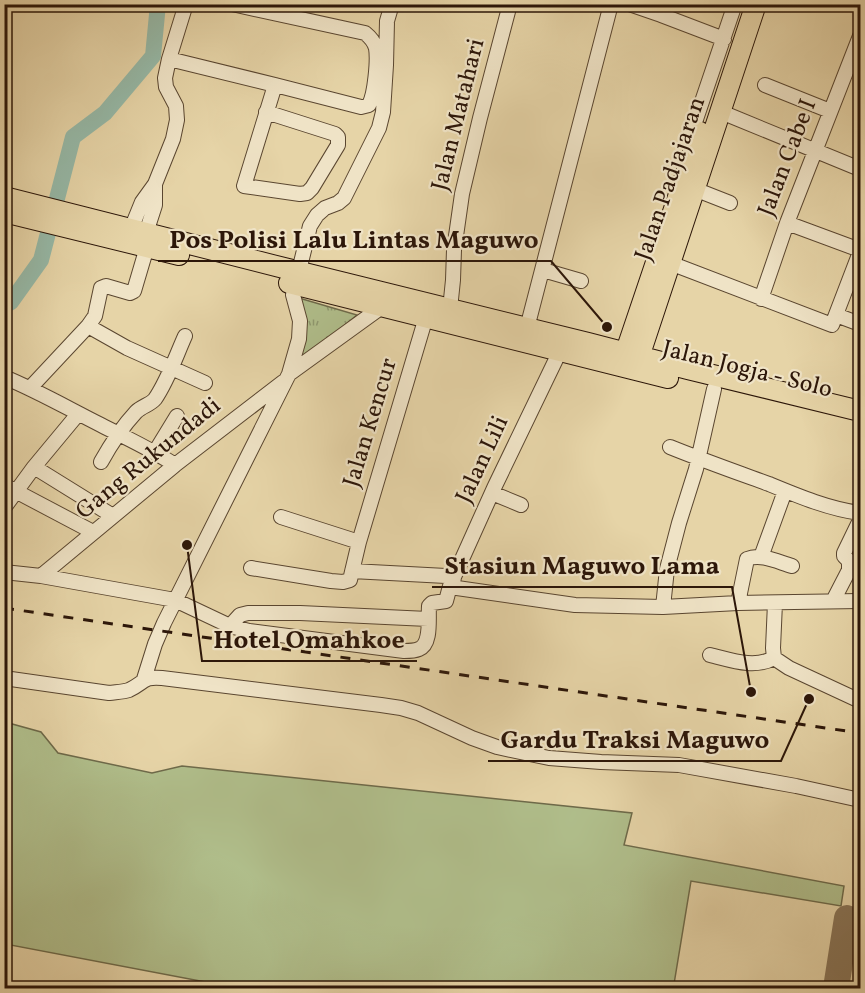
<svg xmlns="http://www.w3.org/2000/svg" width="865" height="993" viewBox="0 0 865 993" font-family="Vollkorn,serif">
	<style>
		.grass { fill: #b0be8b; stroke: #6e6a4a; stroke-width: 1.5 }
		.park { fill: url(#park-tufts); stroke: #6e6a4a; stroke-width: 1.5 }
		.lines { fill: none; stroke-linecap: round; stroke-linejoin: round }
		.river { stroke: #96b8a6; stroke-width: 16 }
		.taxiway { stroke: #897558; stroke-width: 26 }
		.minor-casing { stroke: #5a4630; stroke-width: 16 }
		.highway-casing { stroke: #2c1609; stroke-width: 22 }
		.minor { stroke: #efe3c6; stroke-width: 14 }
		.highway { stroke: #e6d4a7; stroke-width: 20 }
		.rail { stroke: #2c1609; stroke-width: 3; stroke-dasharray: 10 10; stroke-linecap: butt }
		.labels { text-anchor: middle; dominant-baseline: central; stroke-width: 4.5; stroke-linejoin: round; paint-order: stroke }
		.street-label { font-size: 24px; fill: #2c1609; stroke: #efe3c6 }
		.leader { fill: none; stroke: #2c1609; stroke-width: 2 }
		.callout-dot { fill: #2c1609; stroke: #efe3c6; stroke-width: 2 }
		.callout-label { font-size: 26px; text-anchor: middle; font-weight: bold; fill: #2c1609; stroke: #efe3c6; stroke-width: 4.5; stroke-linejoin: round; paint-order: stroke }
	</style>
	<defs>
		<pattern id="park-tufts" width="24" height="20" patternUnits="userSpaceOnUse" patternTransform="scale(1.5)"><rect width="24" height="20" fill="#b0be8b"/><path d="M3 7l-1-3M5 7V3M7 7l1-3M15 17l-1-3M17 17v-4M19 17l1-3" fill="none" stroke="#8f9970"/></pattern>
	</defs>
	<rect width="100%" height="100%" fill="#e6d4a7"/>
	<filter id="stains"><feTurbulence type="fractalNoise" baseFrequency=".00333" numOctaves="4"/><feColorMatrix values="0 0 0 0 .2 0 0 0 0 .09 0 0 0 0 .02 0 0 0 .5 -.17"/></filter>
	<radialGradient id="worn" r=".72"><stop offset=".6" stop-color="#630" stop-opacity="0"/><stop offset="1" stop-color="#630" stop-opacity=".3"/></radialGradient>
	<path class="grass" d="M 5,722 L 41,732 L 58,753 L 152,773 L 182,766 L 632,813 L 624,845 L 844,886 L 841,906 L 691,881 L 674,984 L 702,988 L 237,988 L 5,944 Z"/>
	<path class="park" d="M 299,298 L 357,315 L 300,362 Z"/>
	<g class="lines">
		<path class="river" d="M 4,306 L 11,302 L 41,260 L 73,137 L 105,113 L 153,56 L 158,4"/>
		<path class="taxiway" d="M 836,988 L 847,918"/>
		<g class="minor-casing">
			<path id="minor" d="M 629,4 L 661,15 L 724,39
				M 169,59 L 275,85 L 361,107 L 369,105 C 375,94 378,60 376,48 C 374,41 370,37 365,33 L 232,4
				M 765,85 L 830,111
				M 266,112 L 335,134 L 338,137 L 338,145 L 312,188 L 307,193 L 300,194 L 244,186 L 275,85
				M 726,114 L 860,169
				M 689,140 L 735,4
				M 702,192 L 730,203
				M 787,223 L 860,250
				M 131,229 L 142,202 L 155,184
				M 146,233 L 155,205 L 155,184 L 173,139 L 177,120 L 176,106 L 166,87 L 165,78 L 169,59 L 186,4
				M 670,263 L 832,325 L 860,252
				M 543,270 L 581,281
				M 761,299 L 787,223 L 860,36
				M 450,309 L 453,280 L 454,250 L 462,194 L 480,118 L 510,4
				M 836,315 L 860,324
				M 88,326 L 127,348 L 205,383
				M 527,328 L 611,4
				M 560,351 L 494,488 L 454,577 L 453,583 L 457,588 L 575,605 L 663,607 L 738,603 L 860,601
				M 289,374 L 299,339 L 300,321 L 293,295 L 310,226 L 317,215 L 325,208 L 338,203 L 344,198 L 379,128 L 383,112 L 386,65 L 387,21 L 392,4
				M 4,377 C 38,391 69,409 101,425 C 126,438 151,449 175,465
				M 30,388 L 88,326 L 95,316 L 101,288 L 106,286 L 130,293 L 134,291 L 147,247
				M 670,447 C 702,460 736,472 769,484 C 798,496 829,509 860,513
				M 155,452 L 177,416
				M 101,462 C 111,444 122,427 136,412 C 142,406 150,405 155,399 C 168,380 176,356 185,336
				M 34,467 L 113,516
				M 4,485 L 93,532
				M 492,493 L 521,505
				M 4,508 L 34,467 L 78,414
				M 281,517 L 359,542
				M 761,557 L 785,491
				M 251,568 L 331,581 L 343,582 L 350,580 L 359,542 L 426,317
				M 352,571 L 446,576
				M 4,572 L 41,576 L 175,600 L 230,626 L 249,631 L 404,651 C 409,651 414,651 419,649 C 432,644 428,618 429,606 L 432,603 L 446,601 L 450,586 L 453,583
				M 41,576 L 175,465 L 283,382
				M 833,601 L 849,570 L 849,561 L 844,556 L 844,553 L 860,520
				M 738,603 L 747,559 C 761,553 778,562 792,566
				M 775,603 L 773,648 L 774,658 L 789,668 L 860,701
				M 663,607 L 667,569 L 679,523 L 696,469 L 714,389
				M 230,626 L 240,615 L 248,613 L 300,613 L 428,619
				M 710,655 C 731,660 754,669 774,658
				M 4,678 L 109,693 C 116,692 123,692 129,690 C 144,683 143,676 162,678 L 381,705 L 401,708 L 418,713 L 472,738 L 497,747 L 549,758 L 601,762 L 679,765 L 796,786 L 860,800
				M 144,679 L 155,644 L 164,623 L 289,374 L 383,306 L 383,303"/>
		</g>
		<g class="highway-casing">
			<path id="highway" d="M 4,197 L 284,268 L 588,343 L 688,369 L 860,411
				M 4,212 L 179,255
				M 289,283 L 668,378
				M 622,363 L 700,132
				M 636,366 L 756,4"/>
		</g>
		<use href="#minor" class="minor"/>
		<use href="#highway" class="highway"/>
		<path class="rail" d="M 4,608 L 860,733"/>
	</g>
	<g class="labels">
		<g class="street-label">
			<text transform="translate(459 115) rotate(-76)">Jalan Matahari</text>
			<text transform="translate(788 158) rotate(-69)">Jalan Cabe I</text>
			<text transform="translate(671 179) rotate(-71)">Jalan Padjajaran</text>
			<text transform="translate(747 370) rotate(14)">Jalan Jogja - Solo</text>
			<text transform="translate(371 423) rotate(-73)">Jalan Kencur</text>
			<text transform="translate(149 459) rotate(-39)">Gang Rukundadi</text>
			<text transform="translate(483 460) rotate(-65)">Jalan Lili</text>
		</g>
	</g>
	<path class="leader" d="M607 327L551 261H158M751 692L732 587H432M187 545L202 661H417M809 699L781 761H488"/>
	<g class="callout-dot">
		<circle cx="607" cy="327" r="6"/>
		<circle cx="751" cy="692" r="6"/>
		<circle cx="187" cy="545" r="6"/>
		<circle cx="809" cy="699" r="6"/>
	</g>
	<g class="callout-label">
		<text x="354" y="248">Pos Polisi Lalu Lintas Maguwo</text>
		<text x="582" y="574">Stasiun Maguwo Lama</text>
		<text x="309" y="648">Hotel Omahkoe</text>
		<text x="635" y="748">Gardu Traksi Maguwo</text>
	</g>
	<rect width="865" height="993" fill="none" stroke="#e6d4a7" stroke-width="24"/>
	<rect x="6" y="6" width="853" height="981" fill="none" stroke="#2c1609" stroke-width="3"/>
	<rect x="12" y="12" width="841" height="969" fill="none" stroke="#2c1609" stroke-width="1.5"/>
	<rect width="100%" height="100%" filter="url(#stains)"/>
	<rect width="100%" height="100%" fill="url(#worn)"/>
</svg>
